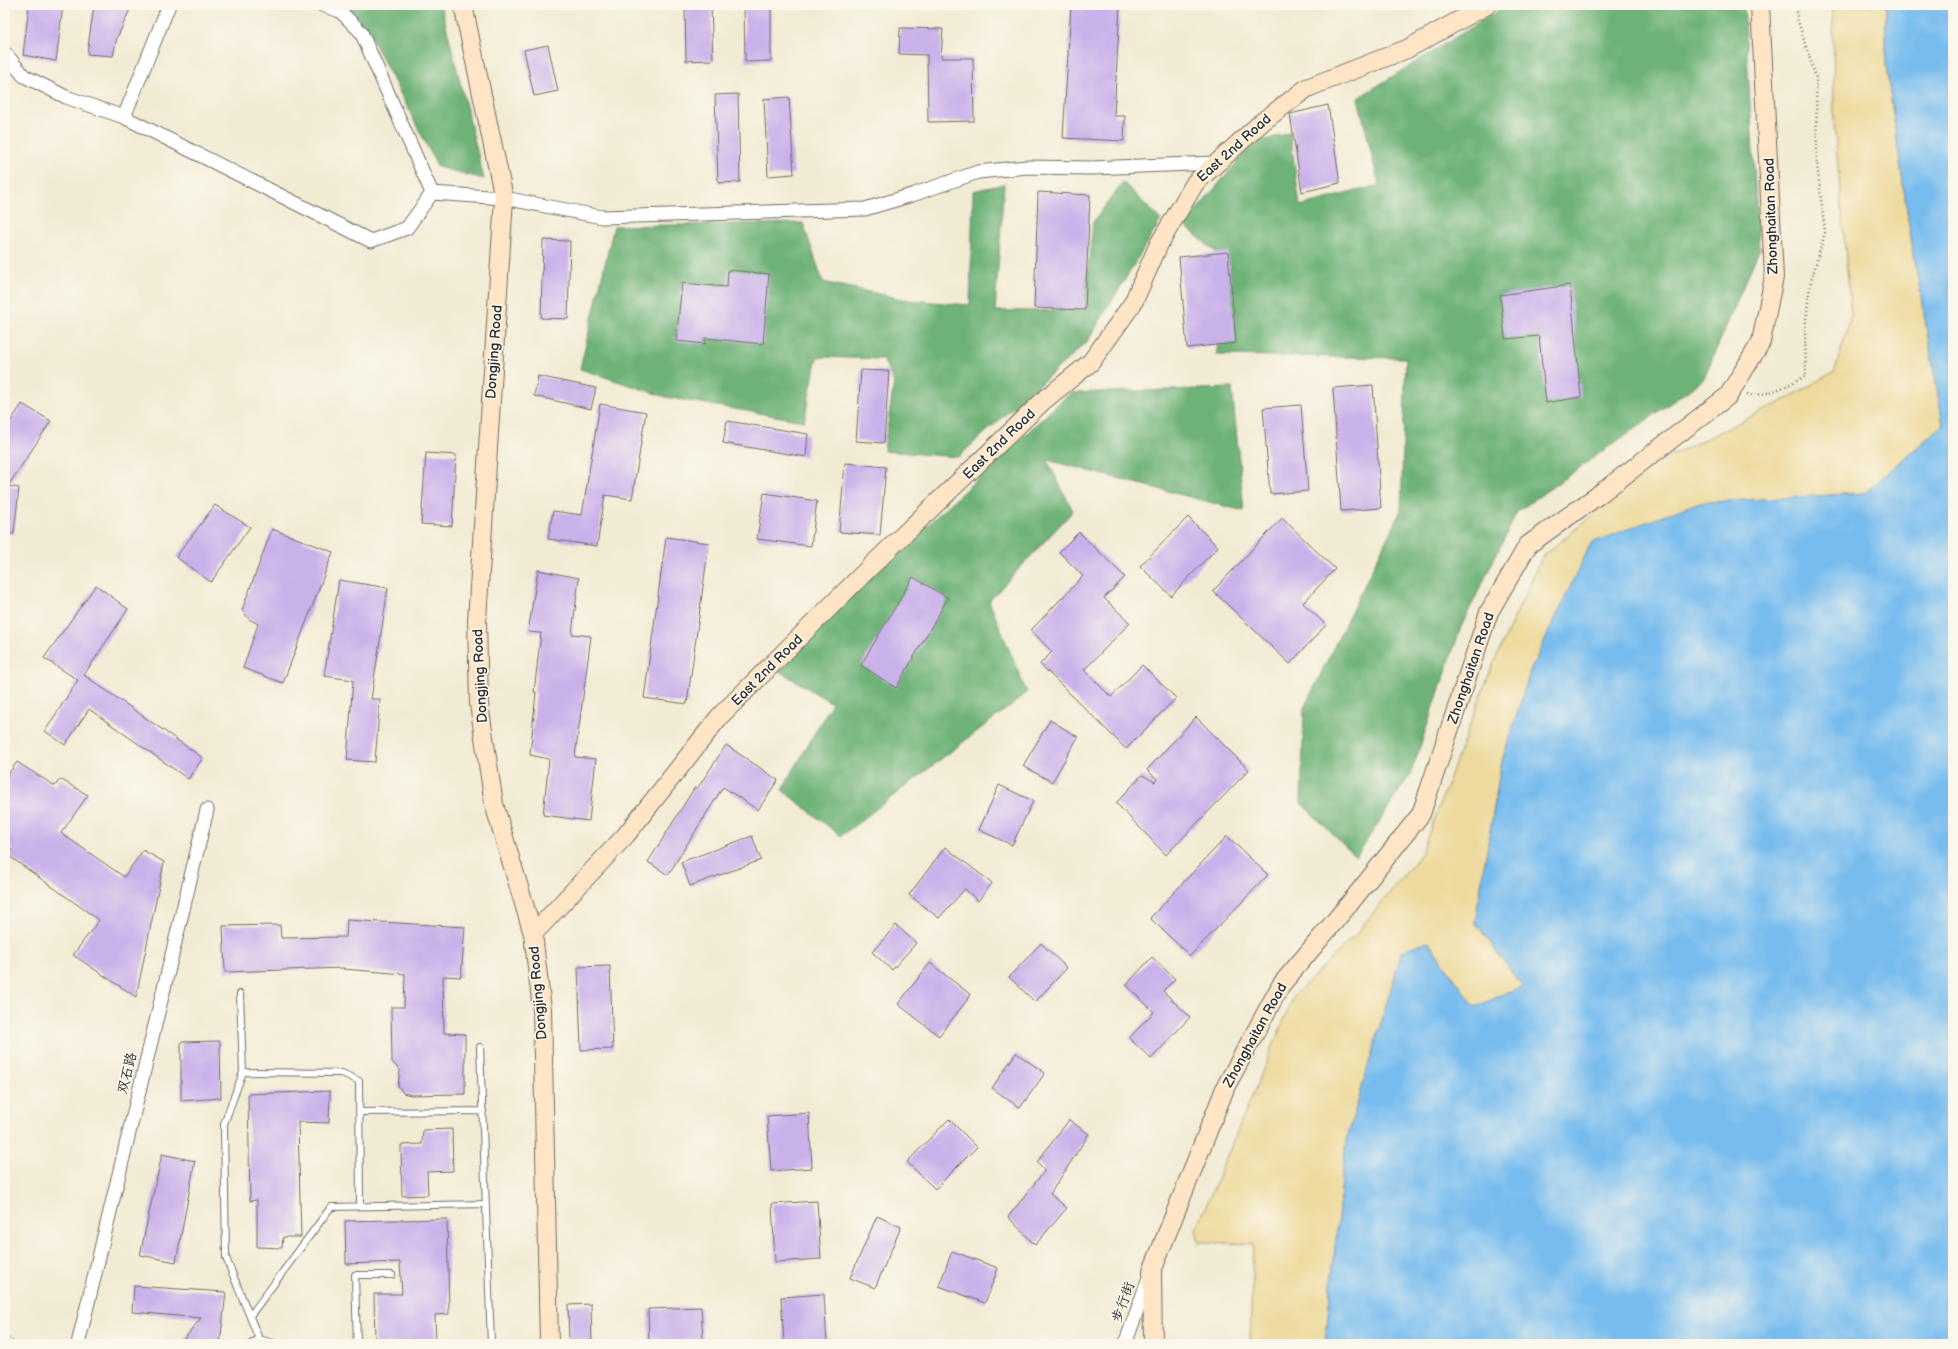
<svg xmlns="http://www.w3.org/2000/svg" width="1958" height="1349" viewBox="0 0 1958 1349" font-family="'Balsamiq Sans','LXGW WenKai TC',sans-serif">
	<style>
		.forest { fill: #6eb278; stroke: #4c6e52 }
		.sand { fill: #eeda9e; stroke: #8c8264 }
		.water { fill: #77bcee; stroke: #51748c }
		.building { fill: #c9b1ea }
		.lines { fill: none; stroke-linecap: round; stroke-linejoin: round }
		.lane-casing { stroke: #716e66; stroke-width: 8 }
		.street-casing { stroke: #716e66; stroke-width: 15 }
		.secondary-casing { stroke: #716e66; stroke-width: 20 }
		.path { stroke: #716e66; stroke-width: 2.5; stroke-dasharray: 1 3; stroke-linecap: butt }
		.lane { stroke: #fff; stroke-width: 6 }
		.street { stroke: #fff; stroke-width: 13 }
		.secondary { stroke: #fde5c5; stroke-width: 18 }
		.labels { text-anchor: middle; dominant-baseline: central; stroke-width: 3.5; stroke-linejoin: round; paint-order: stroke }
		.street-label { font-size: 14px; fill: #2b2b2b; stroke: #fbf7ec }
	</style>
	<rect width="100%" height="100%" fill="#fbf7ec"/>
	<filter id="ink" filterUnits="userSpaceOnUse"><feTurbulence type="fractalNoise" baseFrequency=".025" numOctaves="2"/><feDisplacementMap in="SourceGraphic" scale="8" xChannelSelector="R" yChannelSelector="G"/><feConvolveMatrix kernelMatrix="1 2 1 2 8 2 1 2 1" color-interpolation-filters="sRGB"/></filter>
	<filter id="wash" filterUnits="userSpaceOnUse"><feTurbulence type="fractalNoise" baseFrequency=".012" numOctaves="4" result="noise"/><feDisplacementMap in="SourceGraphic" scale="16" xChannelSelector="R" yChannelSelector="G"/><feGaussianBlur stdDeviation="0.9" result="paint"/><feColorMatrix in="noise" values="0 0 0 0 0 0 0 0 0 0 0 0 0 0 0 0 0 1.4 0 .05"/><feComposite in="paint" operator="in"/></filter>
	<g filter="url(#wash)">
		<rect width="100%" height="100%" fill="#f2ebd4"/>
		<path class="forest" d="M 345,5 L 441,5 L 484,179 L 438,167 L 365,25 Z
			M 1507,5 L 1744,5 L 1759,250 L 1703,380 L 1517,512 L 1461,627 L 1411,773 L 1356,857 L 1301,803 L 1304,708 L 1401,510 L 1406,358 L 1216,355 L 1231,265 L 1184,225 L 1253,143 L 1290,133 L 1300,206 L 1379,185 L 1358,98 Z
			M 1123,182 L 1161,220 L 1087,342 L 958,457 L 884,451 L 894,382 L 883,359 L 817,357 L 804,421 L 666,397 L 580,369 L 614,226 L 803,223 L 823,282 L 907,300 L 970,305 L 973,191 L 1004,184 L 995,311 L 1084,310 L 1093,222 Z
			M 1232,388 L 1244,511 L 1047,460 L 1073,511 L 989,601 L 1027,693 L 841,836 L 782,790 L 832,703 L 776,669 L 800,643 L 1070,393 Z"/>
		<path class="sand" d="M 1831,5 L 1886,5 L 1886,65 L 1910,232 L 1943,424 L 1865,493 L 1697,503 L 1531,669 L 1501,765 L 1475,922 L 1523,986 L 1475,1007 L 1428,941 L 1346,1141 L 1325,1344 L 1250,1344 L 1253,1244 L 1199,1242 L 1196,1230 L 1294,996 L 1356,934 L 1421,854 L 1491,669 L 1542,557 L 1654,464 L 1783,401 L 1835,371 L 1851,316 L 1834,121 L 1833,19 Z"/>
		<path class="water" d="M 1886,5 L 1953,5 L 1953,1344 L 1325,1344 L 1346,1141 L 1402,951 L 1427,941 L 1475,1007 L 1522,986 L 1475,922 L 1501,765 L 1531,669 L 1591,543 L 1697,503 L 1865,493 L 1943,425 L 1910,232 L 1886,65 Z"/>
		<g id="blocks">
			<path class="building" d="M 29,5 L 63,5 L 56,61 L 23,55 Z
				M 94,5 L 132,5 L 117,38 L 113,56 L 87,54 Z
				M 685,5 L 711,5 L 713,60 L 686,61 Z
				M 744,5 L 771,5 L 771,61 L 745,62 Z
				M 1071,5 L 1120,5 L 1114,116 L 1125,116 L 1124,141 L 1063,138 Z
				M 900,28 L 943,29 L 941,58 L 973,58 L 974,121 L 928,122 L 927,55 L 899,54 Z
				M 548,45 L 558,91 L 534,96 L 524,50 Z
				M 738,94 L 740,182 L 718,183 L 715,95 Z
				M 789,97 L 794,174 L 768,176 L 764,99 Z
				M 1328,105 L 1340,183 L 1302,192 L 1290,114 Z
				M 1038,192 L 1090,195 L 1085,310 L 1034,308 Z
				M 543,240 L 570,241 L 568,319 L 541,318 Z
				M 1228,252 L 1236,343 L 1187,348 L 1179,257 Z
				M 728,270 L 769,274 L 763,344 L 705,338 L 705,344 L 676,341 L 682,283 L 727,287 Z
				M 1570,285 L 1581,397 L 1546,403 L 1539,336 L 1505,339 L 1500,295 Z
				M 861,370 L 889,371 L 884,443 L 856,441 Z
				M 538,376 L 596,388 L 591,409 L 534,396 Z
				M 1373,385 L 1381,508 L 1341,511 L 1333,388 Z
				M 22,404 L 51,421 L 8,486 L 19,488 L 14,534 L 5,533 L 5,430 Z
				M 600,404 L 646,412 L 632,499 L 605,495 L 597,546 L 548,539 L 553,511 L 582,515 Z
				M 1301,405 L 1308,491 L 1270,494 L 1263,408 Z
				M 727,421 L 808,434 L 806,457 L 723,443 Z
				M 426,453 L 456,455 L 452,526 L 421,524 Z
				M 845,463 L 886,467 L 880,535 L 839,532 Z
				M 764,493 L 817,501 L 811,546 L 757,539 Z
				M 215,505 L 250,527 L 211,582 L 176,557 Z
				M 1188,517 L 1218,547 L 1171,596 L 1140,566 Z
				M 1282,518 L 1335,569 L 1303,603 L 1326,625 L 1290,664 L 1213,591 Z
				M 272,529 L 333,552 L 283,683 L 243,668 L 258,624 L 249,619 L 242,610 Z
				M 1079,532 L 1125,577 L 1104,598 L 1130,623 L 1084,670 L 1111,697 L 1142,665 L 1176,698 L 1126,749 L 1040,664 L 1052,652 L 1031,630 L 1083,576 L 1059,552 Z
				M 666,537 L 709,543 L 687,704 L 644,698 Z
				M 538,570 L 579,578 L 572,634 L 591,636 L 575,757 L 596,759 L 589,821 L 543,815 L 549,759 L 530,755 L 536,692 L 534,692 L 541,633 L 528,632 Z
				M 913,577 L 948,598 L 896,688 L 861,665 Z
				M 339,580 L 388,588 L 371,699 L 380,699 L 375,762 L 347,760 L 353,680 L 324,676 Z
				M 96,585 L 128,609 L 84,675 L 203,758 L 188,779 L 89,709 L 65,745 L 45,731 L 78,680 L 44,658 Z
				M 1196,717 L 1249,770 L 1166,855 L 1116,803 L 1142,775 L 1155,782 L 1157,779 L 1147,770 Z
				M 1050,720 L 1078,737 L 1052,782 L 1023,766 Z
				M 726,745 L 778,780 L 758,810 L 723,787 L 668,875 L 648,862 L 695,787 L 697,789 Z
				M 17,762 L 55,786 L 60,779 L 88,795 L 61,833 L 124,877 L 143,850 L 164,862 L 136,997 L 73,955 L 99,920 L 9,856 L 12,850 L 5,845 L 5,779 Z
				M 999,785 L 1033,801 L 1012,845 L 979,830 Z
				M 752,836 L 761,860 L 690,886 L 681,862 Z
				M 1227,836 L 1268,875 L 1190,956 L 1150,918 Z
				M 945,847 L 992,883 L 978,901 L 965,889 L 939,918 L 909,895 Z
				M 347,920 L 465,927 L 461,977 L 443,976 L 444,1033 L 465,1034 L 465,1094 L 411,1095 L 403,1093 L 398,1086 L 400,1070 L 392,1062 L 391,1007 L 404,1007 L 405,974 L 343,969 L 344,968 L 225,972 L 223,926 L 280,925 L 281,938 L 346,937 Z
				M 896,925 L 916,943 L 892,970 L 872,952 Z
				M 1041,943 L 1067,968 L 1035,1002 L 1009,977 Z
				M 1152,957 L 1175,979 L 1163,991 L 1190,1017 L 1151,1059 L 1129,1038 L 1154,1012 L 1126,985 Z
				M 930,963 L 971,995 L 939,1036 L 898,1004 Z
				M 610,966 L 613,1049 L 581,1050 L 578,967 Z
				M 220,1041 L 221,1098 L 181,1101 L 181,1042 Z
				M 1016,1053 L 1045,1073 L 1020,1108 L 992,1088 Z
				M 330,1091 L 329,1123 L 298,1122 L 301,1237 L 283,1237 L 282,1248 L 257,1247 L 257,1200 L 250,1201 L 248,1094 Z
				M 809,1113 L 812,1168 L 771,1171 L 767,1116 Z
				M 949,1119 L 977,1147 L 935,1189 L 907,1162 Z
				M 1069,1120 L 1089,1134 L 1050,1194 L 1067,1208 L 1035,1245 L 1008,1217 L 1045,1170 L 1037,1162 Z
				M 452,1129 L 453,1171 L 427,1172 L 428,1195 L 402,1196 L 401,1145 L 422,1144 L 423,1130 Z
				M 162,1154 L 195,1161 L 176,1262 L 140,1255 Z
				M 817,1201 L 821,1259 L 775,1262 L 772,1204 Z
				M 877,1216 L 901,1227 L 875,1288 L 850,1278 Z
				M 447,1219 L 449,1314 L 435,1315 L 436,1344 L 375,1344 L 374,1294 L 402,1294 L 400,1262 L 346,1264 L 345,1221 Z
				M 952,1251 L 998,1268 L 985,1303 L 939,1286 Z
				M 134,1286 L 226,1292 L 220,1344 L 180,1344 L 201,1318 L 132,1312 Z
				M 824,1294 L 827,1344 L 784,1344 L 781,1297 Z
				M 591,1304 L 592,1344 L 569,1344 L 568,1305 Z
				M 701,1307 L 703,1340 L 649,1343 L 648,1309 Z"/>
		</g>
	</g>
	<g filter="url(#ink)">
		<use href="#blocks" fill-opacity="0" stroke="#716e66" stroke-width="1"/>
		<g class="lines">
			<g class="lane-casing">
				<path id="lane" d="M 240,994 L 243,1072 L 224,1124 L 226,1258 L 259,1339
					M 480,1047 L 491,1344
					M 243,1072 L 342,1073 L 359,1081 L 360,1206
					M 359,1112 L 483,1111
					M 250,1316 L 331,1207 L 486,1204
					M 251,1344 L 259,1339 L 276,1344
					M 357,1344 L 355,1275 L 392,1275"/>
			</g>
			<g class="street-casing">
				<path id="street" d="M 322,5 L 340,11 L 361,32 L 432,193 L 504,198 L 602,217 L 865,209 L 912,195 L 978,172 L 1027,167 L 1091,168 L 1216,163
					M 5,53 L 24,76 L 66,97 L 124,117 L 371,241 L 407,228 L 432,193
					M 124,117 L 169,5
					M 78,1344 L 207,810
					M 1125,1344 L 1149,1278"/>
			</g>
			<g class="secondary-casing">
				<path id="secondary" d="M 463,5 L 504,198 L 477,620 L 479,704 L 494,804 L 533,934 L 542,1009 L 549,1344
					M 533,934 L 626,835 L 720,716 L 871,566 L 1043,401 L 1091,362 L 1133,303 L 1159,244 L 1195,183 L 1262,122 L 1307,88 L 1407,49 L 1487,5
					M 1153,1344 L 1152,1271 L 1226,1086 L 1281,985 L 1350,903 L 1421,814 L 1489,612 L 1528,545 L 1597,496 L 1728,396 L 1761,342 L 1774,277 L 1760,5"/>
			</g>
			<path class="path" d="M 1747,394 C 1766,398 1790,384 1806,376 L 1805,329 L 1810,285 L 1825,233 L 1817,163 L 1816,78 L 1797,18 L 1797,5
				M 5,1336 L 16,1344"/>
			<use href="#lane" class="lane"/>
			<use href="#street" class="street"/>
			<use href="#secondary" class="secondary"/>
		</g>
	</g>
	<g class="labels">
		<g class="street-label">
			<text transform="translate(1234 148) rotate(-42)">East 2nd Road</text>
			<text transform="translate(1771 216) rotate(-92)">Zhonghaitan Road</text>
			<text transform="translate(494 352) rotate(-86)">Dongjing Road</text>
			<text transform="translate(999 444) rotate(-44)">East 2nd Road</text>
			<text transform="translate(1471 668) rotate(-71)">Zhonghaitan Road</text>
			<text transform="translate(767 670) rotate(-45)">East 2nd Road</text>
			<text transform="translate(480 676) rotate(-93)">Dongjing Road</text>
			<text transform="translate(538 993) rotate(-95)">Dongjing Road</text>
			<text transform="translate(1255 1035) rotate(-61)">Zhonghaitan Road</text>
			<text transform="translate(127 1073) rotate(-76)">双石路</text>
			<text transform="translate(1123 1302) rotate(-70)">步行街</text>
		</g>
	</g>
	<rect width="1958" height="1349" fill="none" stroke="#fbf7ec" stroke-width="20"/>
</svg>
